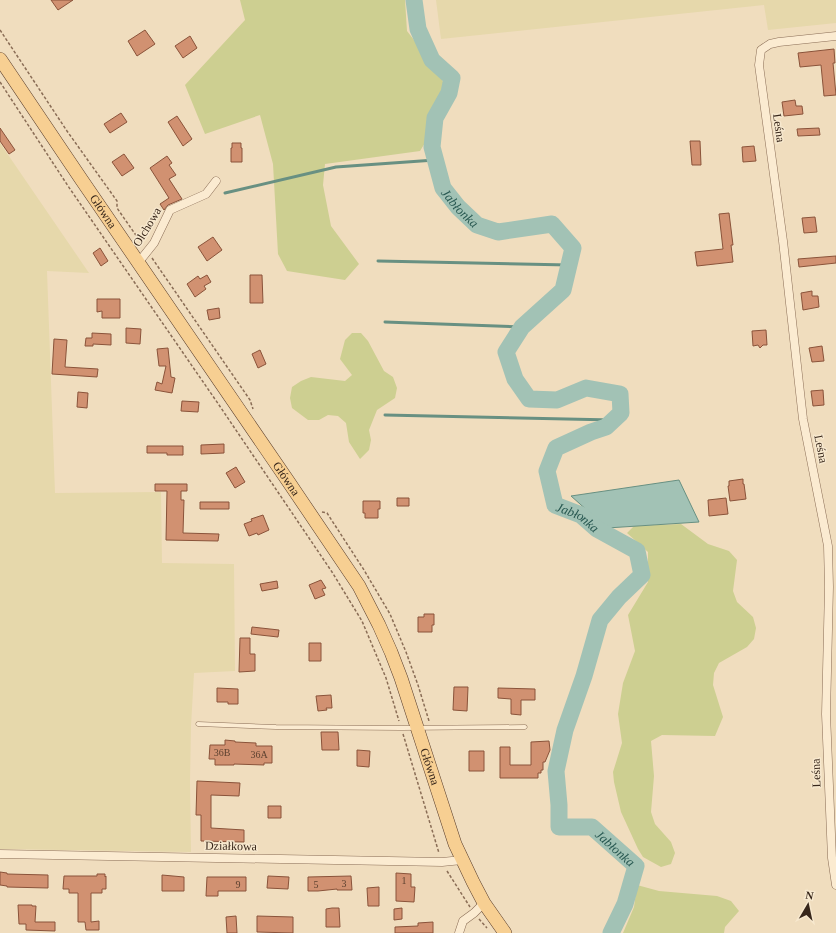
<svg xmlns="http://www.w3.org/2000/svg" width="836" height="933" viewBox="0 0 836 933" font-family="Georgia,serif">
	<style>
		.farmland { fill: #e6d8ab }
		.green { fill: #cdcf91 }
		.water { fill: #a2c2b5; stroke: #689082 }
		.lines { fill: none; stroke-linecap: round; stroke-linejoin: round }
		.stream { stroke: #689082; stroke-width: 3 }
		.river { stroke: #a2c2b5; stroke-width: 17 }
		.building { fill: #d19171; stroke: #8a533a }
		.service-casing { stroke: #8a6d56; stroke-width: 5 }
		.minor-casing { stroke: #8a6d56; stroke-width: 9 }
		.primary-casing { stroke: #573b2a; stroke-width: 14 }
		.path { stroke: #8a6d56; stroke-width: 1.5; stroke-dasharray: 3 2; stroke-linecap: butt }
		.service { stroke: #fbebd1; stroke-width: 4 }
		.minor { stroke: #fbebd1; stroke-width: 8 }
		.primary { stroke: #f7cf92; stroke-width: 13 }
		.labels { text-anchor: middle; dominant-baseline: central; stroke-width: 3; stroke-linejoin: round; paint-order: stroke }
		.number-label { font-size: 10px; fill: #5e4230 }
		.street-label { font-size: 12px; fill: #38271b; stroke: #f7e8ce }
		.water-label { font-size: 13px; font-style: italic; fill: #295952; stroke: #f7e8ce }
	</style>
	<rect width="100%" height="100%" fill="#f0ddbe"/>
	<path class="farmland" d="M 436,0 L 836,0 L 836,23 L 768,30 L 764,5 L 441,39 Z
		M 0,143 L 89,273 L 47,271 L 55,493 L 161,492 L 162,563 L 234,564 L 235,671 L 194,673 L 191,726 L 190,782 L 191,852 L 0,849 Z"/>
	<path class="green" d="M 240,0 L 405,0 L 407,31 L 438,71 L 444,84 L 439,97 L 428,116 L 428,138 L 420,151 L 325,164 L 323,185 L 331,226 L 359,264 L 345,280 L 287,271 L 278,254 L 273,164 L 260,115 L 205,134 L 185,85 L 245,20 Z
		M 352,333 L 361,333 L 368,341 L 384,371 L 393,377 L 397,388 L 395,398 L 377,410 L 369,430 L 371,440 L 369,450 L 360,459 L 349,442 L 346,423 L 338,416 L 328,415 L 319,420 L 308,420 L 292,408 L 290,398 L 292,387 L 301,381 L 311,377 L 345,381 L 352,375 L 340,359 L 345,340 Z
		M 681,524 L 708,544 L 729,551 L 737,560 L 733,591 L 737,602 L 753,617 L 756,628 L 754,639 L 747,647 L 719,663 L 714,673 L 713,685 L 723,717 L 715,736 L 662,735 L 651,741 L 654,776 L 651,812 L 655,824 L 671,842 L 675,853 L 671,864 L 661,867 L 643,857 L 638,849 L 621,812 L 614,782 L 613,772 L 622,743 L 618,714 L 623,683 L 635,651 L 628,615 L 648,582 L 648,552 L 627,533 L 634,526 Z
		M 637,885 L 659,891 L 717,896 L 731,901 L 739,911 L 725,927 L 724,933 L 623,933 L 634,907 Z"/>
	<path class="water" d="M 679,480 L 699,522 L 607,528 L 571,496 Z"/>
	<g class="lines">
		<path class="stream" d="M 225,193 L 336,167 L 435,160
			M 378,261 L 569,265
			M 385,322 L 522,327
			M 385,415 L 613,420"/>
		<path class="river" id="s1" d="M 414,0 L 418,29 L 432,60 L 452,78 L 449,93 L 435,118 L 432,147 L 443,188 L 458,207 L 477,225 L 498,232 L 552,224 L 573,248 L 563,290 L 522,327 L 506,352 L 515,379 L 529,399 L 557,400 L 586,388 L 620,394 L 621,413 L 606,427 L 591,432 L 556,448 L 547,471 L 555,505 L 581,515 L 597,529 L 637,551 L 642,575 L 619,597 L 600,620 L 584,676 L 565,730 L 556,771 L 559,805 L 559,827 L 592,827 L 636,866 L 625,904 L 611,933"/>
	</g>
	<path class="building" d="M 51,0 L 73,0 L 58,10 Z
		M 145,30 L 155,44 L 137,56 L 128,41 Z
		M 190,36 L 197,48 L 183,58 L 175,46 Z
		M 834,49 L 835,63 L 833,63 L 836,95 L 824,96 L 821,65 L 800,67 L 798,53 Z
		M 795,100 L 796,106 L 802,106 L 803,114 L 784,116 L 782,102 Z
		M 121,113 L 127,122 L 110,133 L 104,124 Z
		M 177,116 L 192,139 L 183,146 L 168,122 Z
		M 0,128 L 15,150 L 9,154 L 0,141 Z
		M 819,128 L 820,135 L 798,136 L 797,129 Z
		M 690,141 L 700,141 L 701,165 L 692,165 Z
		M 232,143 L 241,143 L 241,148 L 242,148 L 242,162 L 231,162 L 231,148 L 232,148 Z
		M 754,146 L 756,161 L 743,162 L 742,147 Z
		M 124,154 L 134,168 L 122,176 L 112,162 Z
		M 167,156 L 172,163 L 169,165 L 176,175 L 169,179 L 182,199 L 168,205 L 164,210 L 160,204 L 169,198 L 150,168 Z
		M 729,213 L 733,245 L 731,245 L 733,262 L 697,266 L 695,252 L 723,249 L 719,214 Z
		M 815,217 L 817,232 L 804,233 L 802,218 Z
		M 213,237 L 222,250 L 207,261 L 198,247 Z
		M 100,248 L 108,261 L 101,266 L 93,253 Z
		M 836,256 L 836,263 L 799,267 L 798,259 Z
		M 207,275 L 211,282 L 204,286 L 206,289 L 195,297 L 187,284 L 198,276 L 200,279 Z
		M 250,275 L 262,275 L 263,303 L 250,303 Z
		M 812,291 L 812,296 L 818,296 L 819,307 L 803,310 L 801,293 Z
		M 97,299 L 120,299 L 120,318 L 102,318 L 102,311 L 97,312 Z
		M 219,308 L 220,318 L 209,320 L 207,310 Z
		M 126,328 L 141,329 L 140,344 L 126,343 Z
		M 766,330 L 767,345 L 763,345 L 760,348 L 758,345 L 753,346 L 752,331 Z
		M 92,333 L 111,334 L 111,345 L 93,344 L 93,346 L 85,346 L 86,338 L 92,338 Z
		M 54,339 L 67,340 L 65,367 L 98,369 L 97,377 L 52,374 Z
		M 822,346 L 824,361 L 812,362 L 809,348 Z
		M 168,348 L 171,377 L 175,378 L 172,393 L 155,390 L 157,382 L 162,384 L 166,366 L 159,366 L 157,349 Z
		M 260,350 L 266,364 L 258,368 L 252,354 Z
		M 823,390 L 824,405 L 813,406 L 811,391 Z
		M 78,392 L 88,393 L 87,408 L 77,407 Z
		M 182,401 L 199,402 L 198,412 L 181,411 Z
		M 224,444 L 224,453 L 201,454 L 201,445 Z
		M 147,446 L 183,446 L 183,455 L 167,455 L 167,453 L 147,453 Z
		M 236,467 L 245,482 L 235,488 L 226,473 Z
		M 743,479 L 743,484 L 744,484 L 746,499 L 730,501 L 728,486 L 729,486 L 729,481 Z
		M 155,484 L 187,484 L 187,491 L 181,491 L 181,500 L 184,500 L 183,533 L 219,534 L 218,541 L 166,540 L 167,491 L 155,491 Z
		M 397,498 L 409,498 L 409,506 L 397,506 Z
		M 726,498 L 728,514 L 709,516 L 708,500 Z
		M 363,501 L 380,501 L 380,509 L 378,509 L 378,518 L 365,518 L 365,513 L 363,513 Z
		M 200,502 L 229,502 L 229,509 L 200,509 Z
		M 263,515 L 269,530 L 258,535 L 257,533 L 249,536 L 244,524 L 252,521 L 251,519 Z
		M 321,580 L 326,588 L 322,589 L 325,595 L 315,599 L 309,585 Z
		M 277,581 L 278,588 L 262,591 L 260,584 Z
		M 424,614 L 434,614 L 434,625 L 432,625 L 432,632 L 418,632 L 418,617 L 424,617 Z
		M 252,627 L 279,630 L 278,637 L 251,634 Z
		M 240,638 L 250,638 L 250,654 L 255,654 L 255,671 L 239,672 Z
		M 309,643 L 321,643 L 321,661 L 309,661 Z
		M 454,687 L 468,687 L 467,711 L 453,710 Z
		M 217,688 L 238,689 L 238,704 L 228,704 L 228,702 L 217,702 Z
		M 498,688 L 535,689 L 535,700 L 521,700 L 521,715 L 511,714 L 511,699 L 498,698 Z
		M 331,695 L 332,708 L 326,708 L 327,710 L 318,711 L 316,696 Z
		M 321,732 L 338,732 L 339,750 L 322,750 Z
		M 225,740 L 235,741 L 235,742 L 256,743 L 256,746 L 272,746 L 272,763 L 264,763 L 264,765 L 234,764 L 234,765 L 215,765 L 215,759 L 209,759 L 210,745 L 225,745 Z
		M 549,741 L 550,750 L 545,762 L 543,762 L 543,770 L 541,770 L 541,773 L 538,773 L 538,778 L 500,778 L 500,747 L 510,747 L 510,765 L 531,765 L 531,742 Z
		M 357,750 L 370,751 L 369,767 L 357,766 Z
		M 469,751 L 484,751 L 484,771 L 469,771 Z
		M 197,781 L 240,783 L 239,796 L 211,795 L 211,828 L 244,830 L 244,842 L 201,841 L 201,815 L 196,815 Z
		M 268,806 L 281,806 L 281,818 L 268,818 Z
		M 0,872 L 7,873 L 7,874 L 48,875 L 48,888 L 7,887 L 7,886 L 0,885 Z
		M 396,873 L 411,874 L 411,887 L 415,887 L 414,902 L 396,901 Z
		M 97,874 L 105,874 L 105,877 L 106,876 L 106,889 L 102,889 L 102,893 L 91,893 L 91,922 L 99,921 L 99,930 L 86,930 L 85,922 L 78,922 L 78,893 L 69,893 L 69,889 L 63,889 L 64,876 L 97,876 Z
		M 162,875 L 184,877 L 184,891 L 162,891 Z
		M 268,876 L 289,877 L 288,889 L 267,888 Z
		M 351,876 L 352,890 L 337,890 L 337,889 L 318,891 L 308,891 L 308,877 Z
		M 207,877 L 246,877 L 246,891 L 218,891 L 218,896 L 206,896 Z
		M 379,887 L 379,906 L 368,906 L 367,888 Z
		M 18,905 L 32,905 L 32,906 L 36,906 L 35,922 L 55,922 L 55,931 L 26,930 L 26,924 L 19,924 Z
		M 332,908 L 339,908 L 340,927 L 326,927 L 326,909 Z
		M 402,908 L 402,919 L 394,920 L 394,909 Z
		M 236,916 L 237,933 L 227,933 L 226,917 Z
		M 257,916 L 293,917 L 293,933 L 257,932 Z
		M 433,922 L 433,933 L 395,933 L 395,927 L 418,926 L 418,923 Z"/>
	<g class="lines">
		<g class="service-casing">
			<path id="service" d="M 198,724 L 276,727 L 401,728 L 525,727"/>
		</g>
		<g class="minor-casing">
			<path id="minor" d="M 836,36 L 779,42 L 770,44 L 761,50 L 759,65 L 783,241 L 803,419 L 828,546 L 829,587 L 826,714 L 832,858 L 836,885
				M 138,263 L 154,243 L 170,210 L 206,194 L 216,181
				M 0,854 L 442,862 L 462,860
				M 459,933 L 463,921 L 474,913 L 484,903"/>
		</g>
		<g class="primary-casing">
			<g id="primary">
				<path id="s2" d="M 0,59 L 81,179 L 288,481 L 359,586 L 379,625 L 391,652 L 401,678 L 455,844 L 473,882 L 484,903 L 505,933"/>
			</g>
		</g>
		<path class="path" d="M 0,30 L 67,131 L 117,201 L 117,208 L 142,244
			M 0,82 L 68,186 L 219,405 L 332,572 L 362,621 L 386,678 L 399,721
			M 152,258 L 250,400 L 253,409
			M 322,512 L 327,513 L 364,570 L 390,614 L 406,652 L 418,685 L 429,721
			M 403,734 L 439,853
			M 447,871 L 470,907
			M 479,919 L 487,928"/>
		<use href="#service" class="service"/>
		<use href="#minor" class="minor"/>
		<use href="#primary" class="primary"/>
	</g>
	<g class="labels">
		<g class="number-label">
			<text x="222" y="752">36B</text>
			<text x="259" y="754">36A</text>
			<text x="404" y="880">1</text>
			<text x="344" y="883">3</text>
			<text x="238" y="884">9</text>
			<text x="316" y="884">5</text>
		</g>
		<g class="street-label">
			<text transform="translate(779 128) rotate(82)">Leśna</text>
			<text stroke="none"><textPath href="#s2" startOffset="184">Główna</textPath></text>
			<text transform="translate(147 227) rotate(-59)">Olchowa</text>
			<text transform="translate(821 449) rotate(79)">Leśna</text>
			<text stroke="none"><textPath href="#s2" startOffset="508">Główna</textPath></text>
			<text stroke="none"><textPath href="#s2" startOffset="832">Główna</textPath></text>
			<text transform="translate(816 773) rotate(-92)">Leśna</text>
			<text transform="translate(231 846) rotate(1)">Działkowa</text>
		</g>
		<g class="water-label">
			<text stroke="none"><textPath href="#s1" startOffset="232">Jabłonka</textPath></text>
			<text stroke="none"><textPath href="#s1" startOffset="819">Jabłonka</textPath></text>
			<text stroke="none"><textPath href="#s1" startOffset="1252">Jabłonka</textPath></text>
		</g>
	</g>
	<g transform="translate(808 905) rotate(9)" stroke="#f7e8ce" stroke-width="3" paint-order="stroke">
	<path d="M0-3L7 15L0 10L-7 15Z" fill="#38271b"/>
	<text y="-6" font-size="11" font-weight="bold" text-anchor="middle" fill="#38271b">N</text>
	</g>
</svg>
